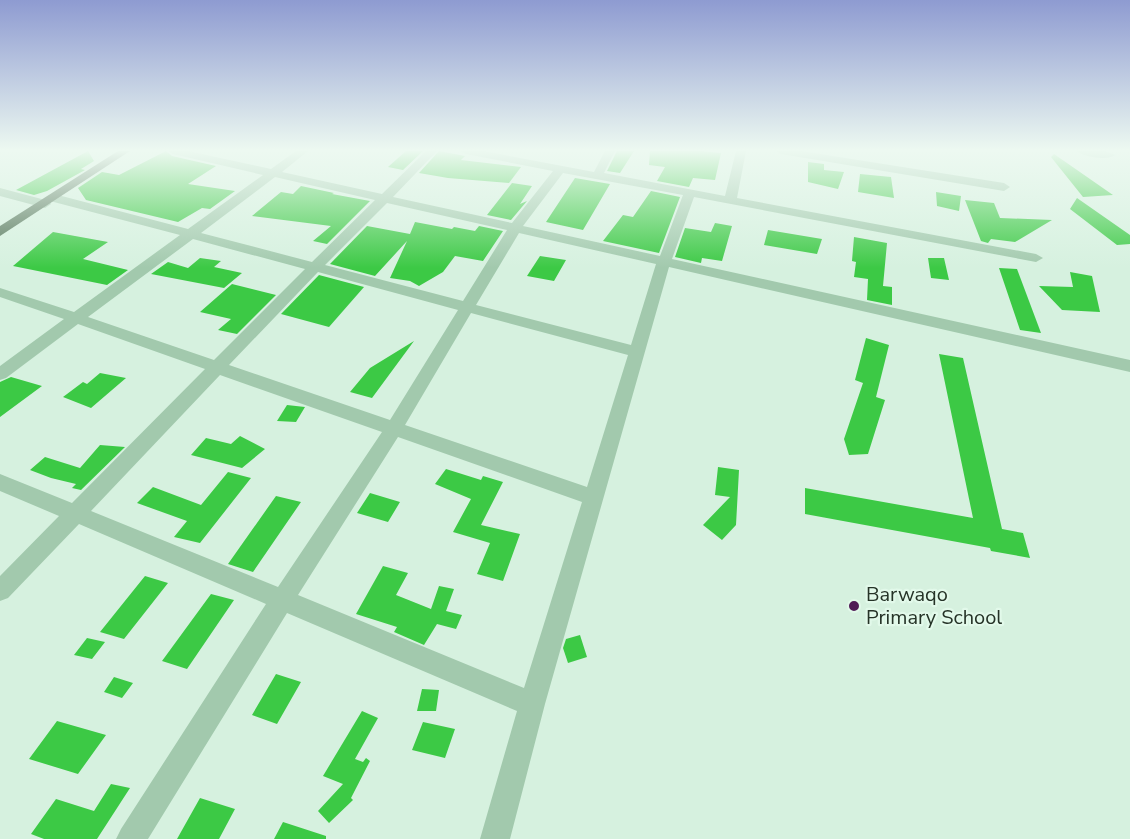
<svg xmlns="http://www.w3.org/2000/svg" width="1130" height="839" viewBox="0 0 1130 839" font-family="'Nunito Sans',sans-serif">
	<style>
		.building { fill: #3cc945 }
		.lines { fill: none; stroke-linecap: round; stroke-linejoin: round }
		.minor { fill: #a2c9ad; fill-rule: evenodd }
		.major { fill: #55765a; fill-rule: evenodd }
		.poi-dot { fill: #4f1a55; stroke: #e2f9ea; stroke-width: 2 }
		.labels { text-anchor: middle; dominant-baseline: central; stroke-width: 4.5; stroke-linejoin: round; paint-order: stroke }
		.near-poi-label { font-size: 20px; fill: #253327; stroke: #e2f9ea; text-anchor: start }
	</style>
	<rect width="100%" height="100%" fill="#d6f1df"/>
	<path class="building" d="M 88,151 L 94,161 L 81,169 L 85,170 L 47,191 L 34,195 L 16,190 Z
		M 166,151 L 172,156 L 216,166 L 188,184 L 235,191 L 210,209 L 202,208 L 178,222 L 86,200 L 78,188 L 102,172 L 119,175 Z
		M 406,151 L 423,151 L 403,170 L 388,167 Z
		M 439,151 L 465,156 L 461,160 L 521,167 L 509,183 L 448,178 L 419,173 Z
		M 617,151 L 634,151 L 620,173 L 607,171 Z
		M 650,151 L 700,151 L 721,153 L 715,180 L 693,178 L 689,187 L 657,181 L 665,167 L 649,165 Z
		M 1054,154 L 1113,195 L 1083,197 L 1051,157 Z
		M 808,162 L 824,164 L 824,170 L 844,172 L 838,189 L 808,182 Z
		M 860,174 L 891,177 L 894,198 L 858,192 Z
		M 575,178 L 610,184 L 583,230 L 546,222 Z
		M 512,183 L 532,186 L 520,204 L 527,201 L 511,220 L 487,215 Z
		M 301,186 L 334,193 L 332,194 L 370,201 L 327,244 L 313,241 L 331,226 L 252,216 L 281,192 L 293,194 Z
		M 651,191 L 680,197 L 659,253 L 603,241 L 623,215 L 633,217 Z
		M 936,192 L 961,196 L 959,211 L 937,206 Z
		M 1077,198 L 1130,235 L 1130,244 L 1117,245 L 1070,209 Z
		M 965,200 L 994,203 L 1000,218 L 1052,220 L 1015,242 L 991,239 L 988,243 L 981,241 Z
		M 415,222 L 452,229 L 454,227 L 475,231 L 479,226 L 503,231 L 483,261 L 455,256 L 443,272 L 419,286 L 410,281 L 390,278 L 407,241 L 375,276 L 330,264 L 367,226 L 410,234 Z
		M 715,223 L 732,226 L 722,261 L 702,258 L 701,263 L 675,257 L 685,228 L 711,232 Z
		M 768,230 L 822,239 L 817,254 L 764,245 Z
		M 53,232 L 108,242 L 83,259 L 128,270 L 107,285 L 13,266 Z
		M 854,237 L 887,243 L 883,286 L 892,287 L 892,305 L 867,300 L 868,279 L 854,277 L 856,262 L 852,261 Z
		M 540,256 L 566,260 L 554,281 L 527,276 Z
		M 200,258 L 221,261 L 214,267 L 242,273 L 224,288 L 151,274 L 168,262 L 188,268 Z
		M 928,258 L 944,258 L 949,280 L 931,278 Z
		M 999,268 L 1017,269 L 1041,333 L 1020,330 Z
		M 1070,272 L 1092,276 L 1100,312 L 1062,310 L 1039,286 L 1073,287 Z
		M 319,275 L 364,287 L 329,327 L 281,314 Z
		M 232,284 L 276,295 L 237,334 L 218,330 L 231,319 L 200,312 Z
		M 866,338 L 889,345 L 876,397 L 885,400 L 868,454 L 849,455 L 844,439 L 863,383 L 855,380 Z
		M 414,341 L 372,398 L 350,392 L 370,368 Z
		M 939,354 L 963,358 L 1002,529 L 1023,533 L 1030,558 L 991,551 L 990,548 L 805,514 L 805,488 L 973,518 Z
		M 100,373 L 126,378 L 91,408 L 63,397 L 83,382 L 87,384 Z
		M 11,377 L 42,386 L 0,417 L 0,382 Z
		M 287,405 L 305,407 L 296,422 L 277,421 Z
		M 240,436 L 265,449 L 242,468 L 191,455 L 206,438 L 231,444 Z
		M 100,445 L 125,447 L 81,490 L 72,488 L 76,484 L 51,478 L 30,470 L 45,457 L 80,468 Z
		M 718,467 L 739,470 L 736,525 L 722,540 L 703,525 L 730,497 L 715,495 Z
		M 446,469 L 481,480 L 483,476 L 503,482 L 481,525 L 520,534 L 503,581 L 477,574 L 490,543 L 453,532 L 471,499 L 435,484 Z
		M 228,472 L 251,478 L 200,543 L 174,537 L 187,521 L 137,503 L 153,487 L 201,505 Z
		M 370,493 L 400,502 L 388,522 L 357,513 Z
		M 276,496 L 301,502 L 253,572 L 228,564 Z
		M 383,566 L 408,573 L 396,595 L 431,609 L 439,586 L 454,589 L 446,611 L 462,615 L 456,629 L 437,624 L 424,645 L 394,632 L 397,627 L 356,614 Z
		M 145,576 L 168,583 L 124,639 L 100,632 Z
		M 211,594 L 234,600 L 187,669 L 162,661 Z
		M 580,635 L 587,657 L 568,663 L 563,648 L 566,639 Z
		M 87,638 L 105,642 L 92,659 L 74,655 Z
		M 276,674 L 301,682 L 277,724 L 252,715 Z
		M 114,677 L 133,683 L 122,698 L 104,692 Z
		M 422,689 L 439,690 L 436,711 L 417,711 Z
		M 362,711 L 378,718 L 355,759 L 363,762 L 366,758 L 370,761 L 351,798 L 353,800 L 329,823 L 318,811 L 343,784 L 323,776 Z
		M 57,721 L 106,735 L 78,774 L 29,759 Z
		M 423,722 L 455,729 L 445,758 L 412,750 Z
		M 111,784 L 130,788 L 97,839 L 44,839 L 31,834 L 56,799 L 94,811 Z
		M 200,798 L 235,809 L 219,839 L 177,839 Z
		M 283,822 L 326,836 L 326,839 L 274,839 Z"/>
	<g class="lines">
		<path class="minor" d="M 168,151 L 188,151 L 271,169 L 296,151 L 308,151 L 282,172 L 382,194 L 426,151 L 437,151 L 393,197 L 512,223 L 553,171 L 466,154 L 461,151 L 483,151 L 594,172 L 605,151 L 615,151 L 604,173 L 725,196 L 736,151 L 746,151 L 737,198 L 1036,254 L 1043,258 L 1036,262 L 694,197 L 672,259 L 1130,360 L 1130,372 L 669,267 L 545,704 L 510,839 L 480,839 L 517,711 L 287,613 L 148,839 L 116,839 L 121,829 L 266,604 L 79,524 L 8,598 L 0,601 L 0,576 L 59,516 L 0,491 L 0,474 L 72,503 L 205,369 L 78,324 L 6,378 L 0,380 L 0,366 L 64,319 L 0,297 L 0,288 L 74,312 L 180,235 L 50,201 L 50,195 L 54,194 L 188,229 L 263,175 L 173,154 ZM 563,173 L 683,195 L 660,256 L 523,226 ZM 275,177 L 375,200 L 312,262 L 201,233 ZM 387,203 L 507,230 L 463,301 L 325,265 ZM 519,233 L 656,264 L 631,345 L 476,305 ZM 193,239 L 305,269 L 214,360 L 88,317 ZM 318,272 L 458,310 L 390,420 L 229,365 ZM 471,313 L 628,355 L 587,487 L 405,425 ZM 220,375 L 382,432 L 278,587 L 91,511 ZM 398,437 L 582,502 L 524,688 L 298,595 Z
			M 776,151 L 801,151 L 1004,183 L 1010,187 L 1004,191 L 781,154 Z
			M 1077,151 L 1105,151 L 1115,155 C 1108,161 1084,157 1077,151 Z
			M 0,188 L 49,201 L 51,204 L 45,208 L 0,196 Z"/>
		<path class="major" d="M 118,151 L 130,151 L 0,236 L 0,226 Z"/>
	</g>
	<linearGradient id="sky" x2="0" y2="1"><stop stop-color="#8e9bd1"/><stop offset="0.56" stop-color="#edf9f1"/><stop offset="1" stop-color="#edf9f1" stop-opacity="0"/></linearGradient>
	<rect width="1130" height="268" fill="url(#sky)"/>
	<circle class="poi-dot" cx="854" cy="606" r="6"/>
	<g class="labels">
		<g class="near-poi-label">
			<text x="866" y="594">Barwaqo<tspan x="866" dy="23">Primary School</tspan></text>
		</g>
	</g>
</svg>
